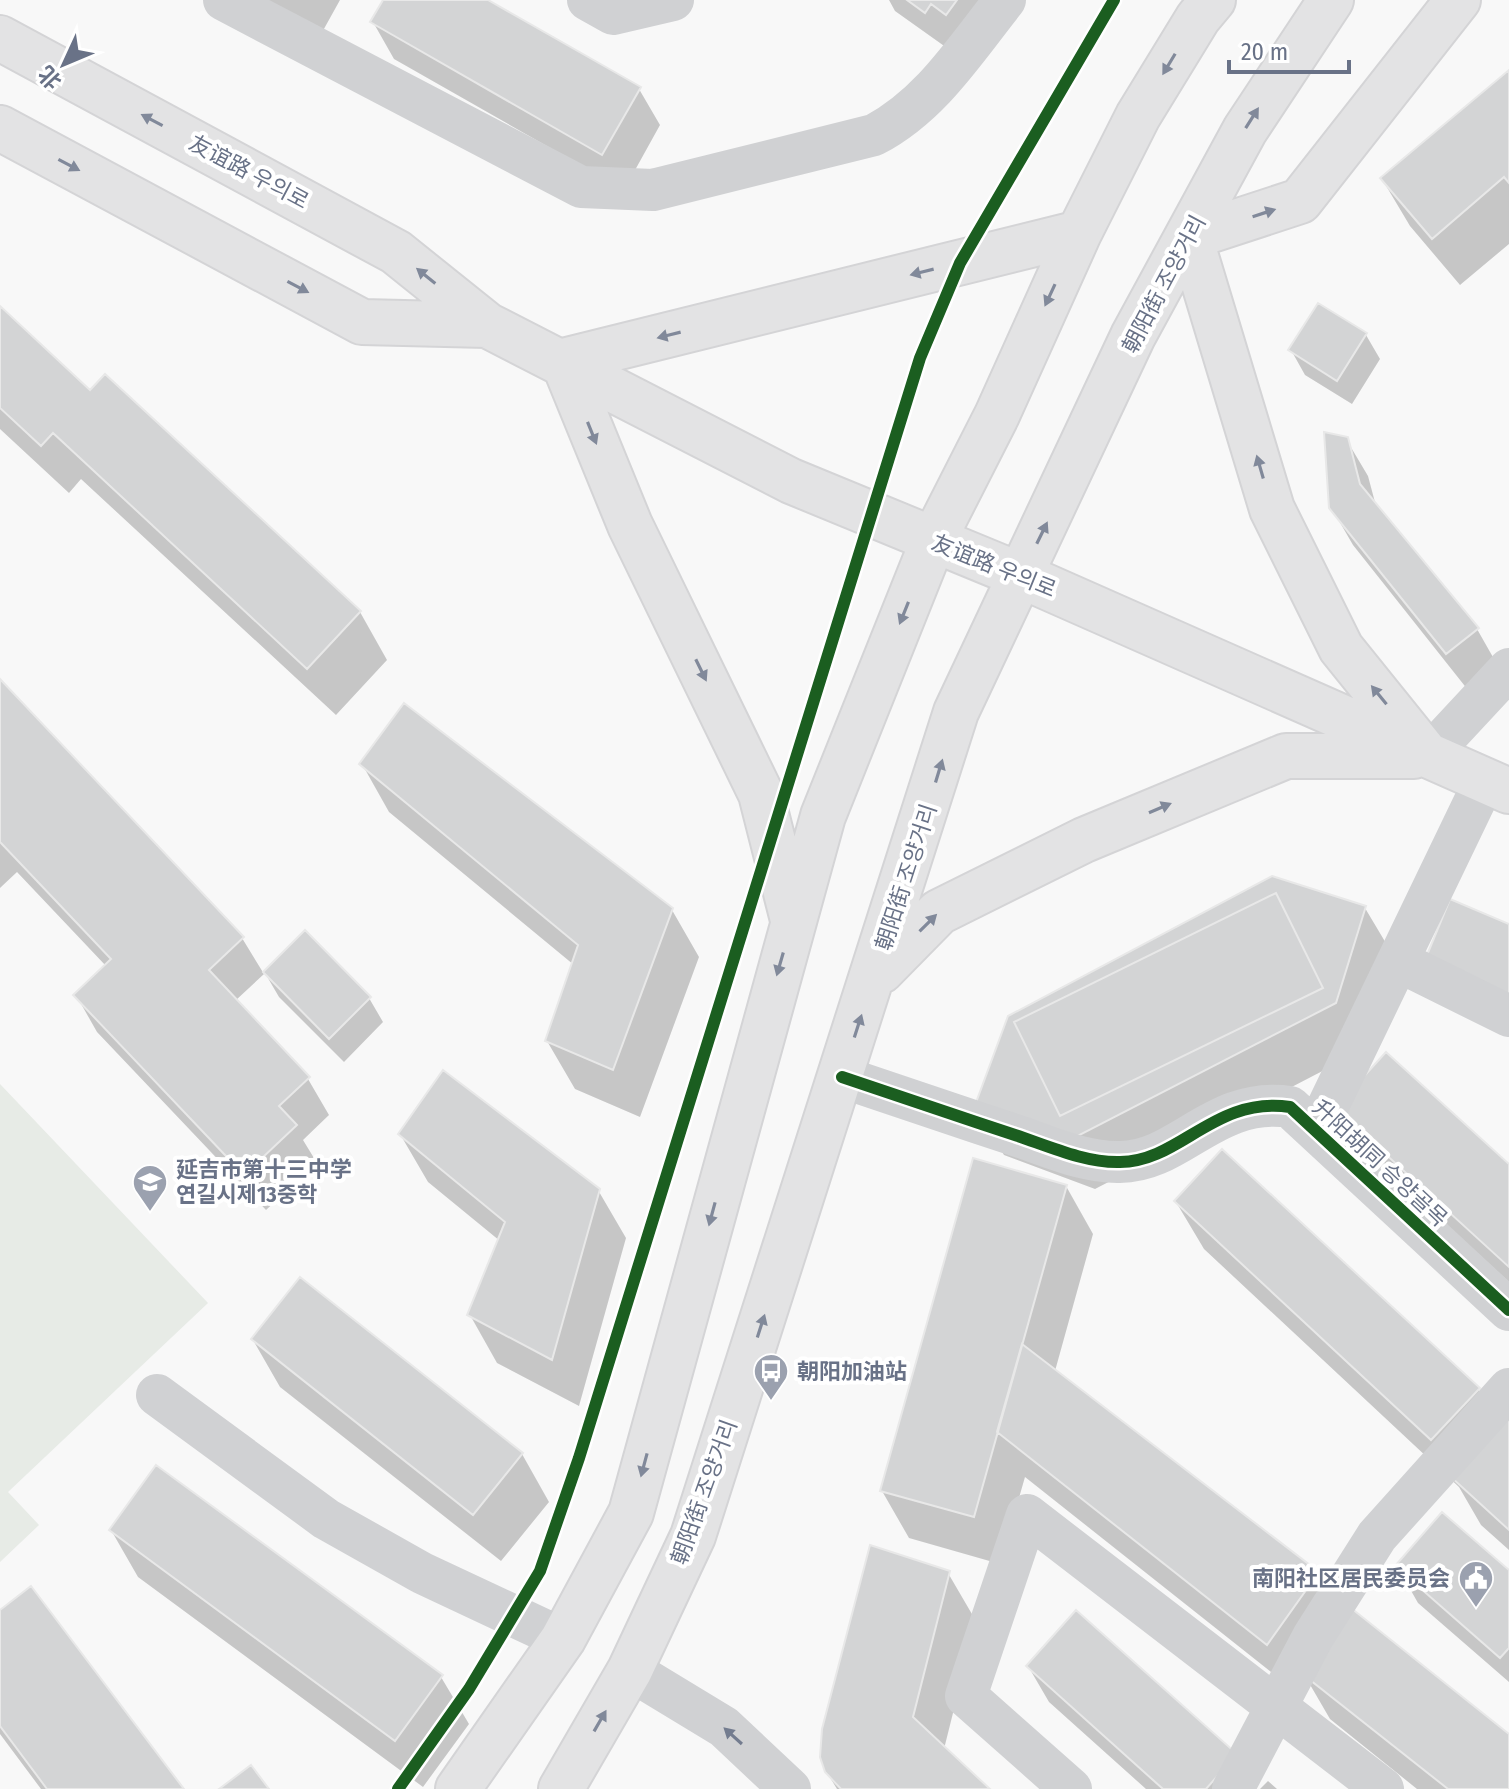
<svg xmlns="http://www.w3.org/2000/svg" width="1509" height="1789" viewBox="0 0 1509 1789" font-family="'Fira Sans Condensed','Noto Sans SC','Noto Sans KR',sans-serif">
	<style>
		.green { fill: #e7ebe6 }
		.shadow { fill: #0003 }
		.building { fill: #d3d4d5; stroke: #e8e8e8; stroke-width: 2 }
		.lines { fill: none; stroke-linecap: round; stroke-linejoin: round }
		.major-casing { stroke: #d4d4d6; stroke-width: 48 }
		.minor { stroke: #d0d1d3; stroke-width: 42 }
		.major { stroke: #e3e3e4; stroke-width: 44 }
		.cycleway-casing { stroke: #fff; stroke-width: 17 }
		.cycleway { stroke: #1b5e20; stroke-width: 12 }
		.oneway { fill: #81899a }
		.oneway2 { fill: #737c8f }
		.labels { text-anchor: middle; dominant-baseline: central; stroke-width: 8; stroke-linejoin: round; paint-order: stroke }
		.street-label { font-size: 22px; fill: #697287; stroke: #fff }
		.poi-label { font-size: 22px; font-weight: bold; fill: #697287; stroke: #fff; text-anchor: start }
	</style>
	<rect width="100%" height="100%" fill="#f8f8f8"/>
	<path class="green" d="M 0,1084 L 208,1303 L 8,1492 L 39,1525 L 0,1562 Z"/>
	<path class="shadow" d="M 256,0 L 340,0 L 320,36 Z
		M 385,0 L 484,0 L 639,89 L 660,125 L 624,190 L 394,59 L 373,22 Z
		M 889,0 L 1003,0 L 947,48 L 895,11 Z
		M 1509,72 L 1509,244 L 1460,285 L 1410,226 L 1382,179 Z
		M 0,309 L 90,393 L 360,612 L 387,660 L 336,715 L 81,479 L 69,493 L 0,429 Z
		M 1366,335 L 1380,359 L 1352,404 L 1305,375 L 1291,350 Z
		M 1346,439 L 1368,476 L 1376,506 L 1477,629 L 1498,666 L 1468,690 L 1353,545 L 1331,507 Z
		M 0,681 L 242,938 L 264,974 L 235,1001 L 308,1079 L 329,1115 L 303,1140 L 317,1163 L 266,1210 L 97,1032 L 76,995 L 106,966 L 17,872 L 0,888 Z
		M 362,764 L 672,910 L 699,957 L 640,1117 L 575,1089 L 547,1041 L 574,965 L 389,812 Z
		M 1365,908 L 1393,955 L 1363,1050 L 1095,1189 L 1004,1155 L 976,1108 Z
		M 265,973 L 369,998 L 383,1022 L 344,1062 L 279,997 Z
		M 1338,1109 L 1509,1167 L 1509,1282 L 1359,1145 Z
		M 400,1134 L 598,1190 L 626,1238 L 579,1406 L 497,1363 L 470,1315 L 500,1241 L 428,1182 Z
		M 1066,1186 L 1093,1234 L 1055,1371 L 1317,1573 L 1344,1620 L 1509,1737 L 1509,1789 L 1417,1789 L 1330,1719 L 1305,1676 L 1295,1691 L 1025,1477 L 1000,1564 L 909,1538 L 882,1491 Z
		M 1176,1202 L 1478,1389 L 1500,1427 L 1509,1418 L 1509,1550 L 1481,1525 L 1459,1487 L 1204,1249 Z
		M 253,1340 L 522,1454 L 549,1502 L 501,1561 L 280,1387 Z
		M 111,1530 L 441,1677 L 469,1724 L 423,1787 L 138,1577 Z
		M 1397,1566 L 1509,1573 L 1509,1682 L 1418,1603 Z
		M 948,1573 L 976,1621 L 944,1749 L 987,1789 L 837,1789 L 826,1771 Z
		M 0,1612 L 181,1789 L 41,1789 L 0,1734 Z
		M 1028,1666 L 1255,1789 L 1146,1789 L 1049,1702 Z
		M 1268,1781 L 1277,1789 L 1260,1789 Z"/>
	<path class="building" d="M 383,0 L 488,0 L 641,87 L 602,155 L 370,22 Z
		M 907,0 L 957,0 L 946,15 L 931,4 L 925,13 Z
		M 1509,70 L 1509,183 L 1504,177 L 1432,239 L 1380,178 Z
		M 1318,303 L 1367,333 L 1337,381 L 1288,350 Z
		M 0,306 L 90,390 L 105,374 L 361,611 L 307,669 L 53,433 L 41,446 L 0,408 Z
		M 1324,432 L 1348,437 L 1360,484 L 1479,628 L 1446,654 L 1329,508 Z
		M 0,679 L 244,937 L 209,970 L 310,1077 L 279,1106 L 297,1125 L 244,1175 L 73,995 L 111,959 L 0,842 Z
		M 404,703 L 673,908 L 613,1070 L 545,1041 L 578,945 L 359,764 Z
		M 1272,876 L 1366,906 L 1336,1003 L 1066,1142 L 974,1108 L 1008,1016 Z
		M 1276,893 L 1323,988 L 1060,1116 L 1014,1022 Z
		M 1450,899 L 1509,924 L 1509,995 L 1425,960 Z
		M 305,930 L 371,997 L 329,1039 L 263,972 Z
		M 1386,1052 L 1509,1164 L 1509,1267 L 1335,1108 Z
		M 443,1070 L 600,1189 L 552,1360 L 467,1315 L 505,1222 L 398,1134 Z
		M 1222,1149 L 1480,1388 L 1431,1440 L 1174,1201 Z
		M 973,1158 L 1067,1185 L 974,1517 L 880,1491 Z
		M 300,1277 L 523,1453 L 473,1515 L 251,1339 Z
		M 1022,1344 L 1319,1572 L 1267,1645 L 997,1432 Z
		M 1509,1415 L 1509,1530 L 1451,1477 Z
		M 156,1465 L 443,1675 L 395,1741 L 109,1530 Z
		M 1442,1512 L 1509,1570 L 1509,1648 L 1500,1658 L 1395,1566 Z
		M 870,1545 L 950,1571 L 913,1717 L 990,1789 L 841,1789 L 825,1772 L 820,1757 L 822,1729 Z
		M 31,1586 L 184,1789 L 47,1789 L 0,1726 L 0,1610 Z
		M 1351,1608 L 1509,1734 L 1509,1789 L 1448,1789 L 1300,1672 Z
		M 1076,1610 L 1237,1754 L 1206,1789 L 1163,1789 L 1026,1666 Z
		M 251,1765 L 269,1789 L 219,1789 Z"/>
	<g class="lines">
		<g class="major-casing">
			<path id="major" d="M 0,38 L 396,252 L 487,325 L 791,481 L 1022,576 L 1509,791
				M 0,128 L 362,322 L 487,325
				M 1190,237 L 1272,509 L 1341,648 L 1424,751
				M 1190,237 L 1300,201 L 1458,0
				M 792,916 L 761,794 L 630,525 L 563,361 L 1079,233
				M 881,971 L 939,912 L 1084,840 L 1286,756 L 1414,756
				M 458,1789 L 563,1639 L 631,1513 L 823,816 L 933,541 L 997,415 L 1079,233 L 1138,116 L 1198,18 L 1213,0
				M 561,1789 L 630,1670 L 693,1536 L 956,712 L 1133,336 L 1245,130 L 1331,0"/>
		</g>
		<path class="minor" d="M 224,0 L 581,187 L 653,190 L 874,135 C 931,105 965,50 1005,0
			M 588,0 L 613,14 L 673,0
			M 1428,756 L 1509,669
			M 1398,961 L 1509,1016
			M 842,1077 C 899,1096 957,1116 1015,1135 C 1048,1146 1085,1163 1120,1162 C 1180,1162 1214,1096 1290,1107 L 1509,1310
			M 1316,1131 L 1485,780
			M 157,1395 L 326,1519 L 422,1573 L 563,1639
			M 630,1670 L 724,1727 L 790,1789
			M 1071,1789 L 966,1696 L 1027,1515 L 1383,1789
			M 1233,1789 L 1313,1637 L 1377,1536 L 1509,1389"/>
		<use href="#major" class="major"/>
		<g class="cycleway-casing">
			<path id="cycleway" d="M 842,1077 C 899,1096 957,1116 1015,1135 C 1048,1146 1085,1163 1120,1162 C 1180,1162 1214,1096 1290,1107 L 1509,1310
				M 398,1789 L 469,1689 L 540,1571 L 579,1458 L 920,358 L 960,263 L 1114,0"/>
		</g>
		<use href="#cycleway" class="cycleway"/>
	</g>
	<defs><path id="oneway-solid" d="M-6-.8H1V-3.2L6.5 0L1 3.2V.8H-6Z" transform="scale(2)"/></defs>
	<g class="oneway">
		<use href="#oneway-solid" transform="translate(1169 64) rotate(121)"/>
		<use href="#oneway-solid" transform="translate(1252 118) rotate(-58)"/>
		<use href="#oneway-solid" transform="translate(152 120) rotate(-152)"/>
		<use href="#oneway-solid" transform="translate(69 165) rotate(28)"/>
		<use href="#oneway-solid" transform="translate(1264 213) rotate(-18)"/>
		<use href="#oneway-solid" transform="translate(922 272) rotate(166)"/>
		<use href="#oneway-solid" transform="translate(426 276) rotate(-141)"/>
		<use href="#oneway-solid" transform="translate(298 287) rotate(28)"/>
		<use href="#oneway-solid" transform="translate(1050 295) rotate(115)"/>
		<use href="#oneway-solid" transform="translate(669 335) rotate(166)"/>
		<use href="#oneway-solid" transform="translate(592 433) rotate(68)"/>
		<use href="#oneway-solid" transform="translate(1260 467) rotate(-106)"/>
		<use href="#oneway-solid" transform="translate(1042 533) rotate(-64)"/>
		<use href="#oneway-solid" transform="translate(904 613) rotate(112)"/>
		<use href="#oneway-solid" transform="translate(701 670) rotate(64)"/>
		<use href="#oneway-solid" transform="translate(1379 695) rotate(-129)"/>
		<use href="#oneway-solid" transform="translate(939 771) rotate(-73)"/>
		<use href="#oneway-solid" transform="translate(1160 808) rotate(-23)"/>
		<use href="#oneway-solid" transform="translate(928 923) rotate(-45)"/>
		<use href="#oneway-solid" transform="translate(780 964) rotate(106)"/>
		<use href="#oneway-solid" transform="translate(858 1026) rotate(-72)"/>
		<use href="#oneway-solid" transform="translate(712 1214) rotate(105)"/>
		<use href="#oneway-solid" transform="translate(761 1326) rotate(-72)"/>
		<use href="#oneway-solid" transform="translate(644 1465) rotate(105)"/>
		<use href="#oneway-solid" transform="translate(600 1721) rotate(-60)"/>
	</g>
	<use class="oneway2" href="#oneway-solid" transform="translate(733 1736) rotate(-138)"/>
	<defs>
		<g id="school-pin" transform="scale(1.8)"><path d="M0 17L-7.5 6A9.5 9.5 0 1 1 7.5 6Z" fill="#9ba1af" stroke="#fff"/><path d="M0-5L7-2L0 1L-7-2ZM-4 1L0 2.5L4 1V4Q0 6-4 4Z" fill="#fff"/></g>
		<g id="bus-pin" transform="scale(1.8)"><path d="M0 17L-7.5 6A9.5 9.5 0 1 1 7.5 6Z" fill="#9ba1af" stroke="#fff"/><path d="M-5-6H5V4H4V6H2V4H-2V6H-4V4H-5ZM-3.5-4V0h7V-4ZM-3.5 1.2v1.5H-2V1.2ZM2 1.2v1.5H3.5V1.2Z" fill="#fff"/></g>
		<g id="civic-pin" transform="scale(1.8)"><path d="M0 17L-7.5 6A9.5 9.5 0 1 1 7.5 6Z" fill="#9ba1af" stroke="#fff"/><path d="M-.6-6.5H3V-4.5H.6V-3L4-1V1h2V6H-6V1h2V-1L-.6-3ZM-1.2 2.5V6h2.4V2.5Z" fill="#fff"/></g>
	</defs>
	<g fill-rule="evenodd">
		<use href="#school-pin" x="150" y="1182"/>
		<use href="#bus-pin" x="771" y="1371"/>
		<use href="#civic-pin" x="1476" y="1578"/>
	</g>
	<g class="labels">
		<g class="street-label">
			<text transform="translate(249 172) rotate(28)">友谊路 우의로</text>
			<text transform="translate(1164 284) rotate(-62)">朝阳街 조양거리</text>
			<text transform="translate(994 566) rotate(22)">友谊路 우의로</text>
			<text transform="translate(906 877) rotate(-72)">朝阳街 조양거리</text>
			<text transform="translate(1380 1163) rotate(43)">升阳胡同 승양골목</text>
			<text transform="translate(704 1492) rotate(-70)">朝阳街 조양거리</text>
		</g>
		<g class="poi-label">
			<text x="176" y="1169">延吉市第十三中学<tspan x="176" dy="25">연길시제13중학</tspan></text>
			<text x="797" y="1371">朝阳加油站</text>
			<text x="1450" y="1578" text-anchor="end">南阳社区居民委员会</text>
		</g>
	</g>
	<g transform="translate(64 64) rotate(226)" stroke="#ffffff" stroke-width="6" paint-order="stroke">
	<path d="M0-6L14 30L0 20L-14 30Z" fill="#697287"/>
	<text y="-12" font-size="22" font-weight="bold" text-anchor="middle" fill="#697287">北</text>
	</g>
	<path d="M1229 60v12h120v-12" fill="none" stroke="#697287" stroke-width="4"/>
	<text x="1241" y="60" font-size="24" fill="#697287" stroke="#ffffff" stroke-width="6" paint-order="stroke">20 m</text>
</svg>
